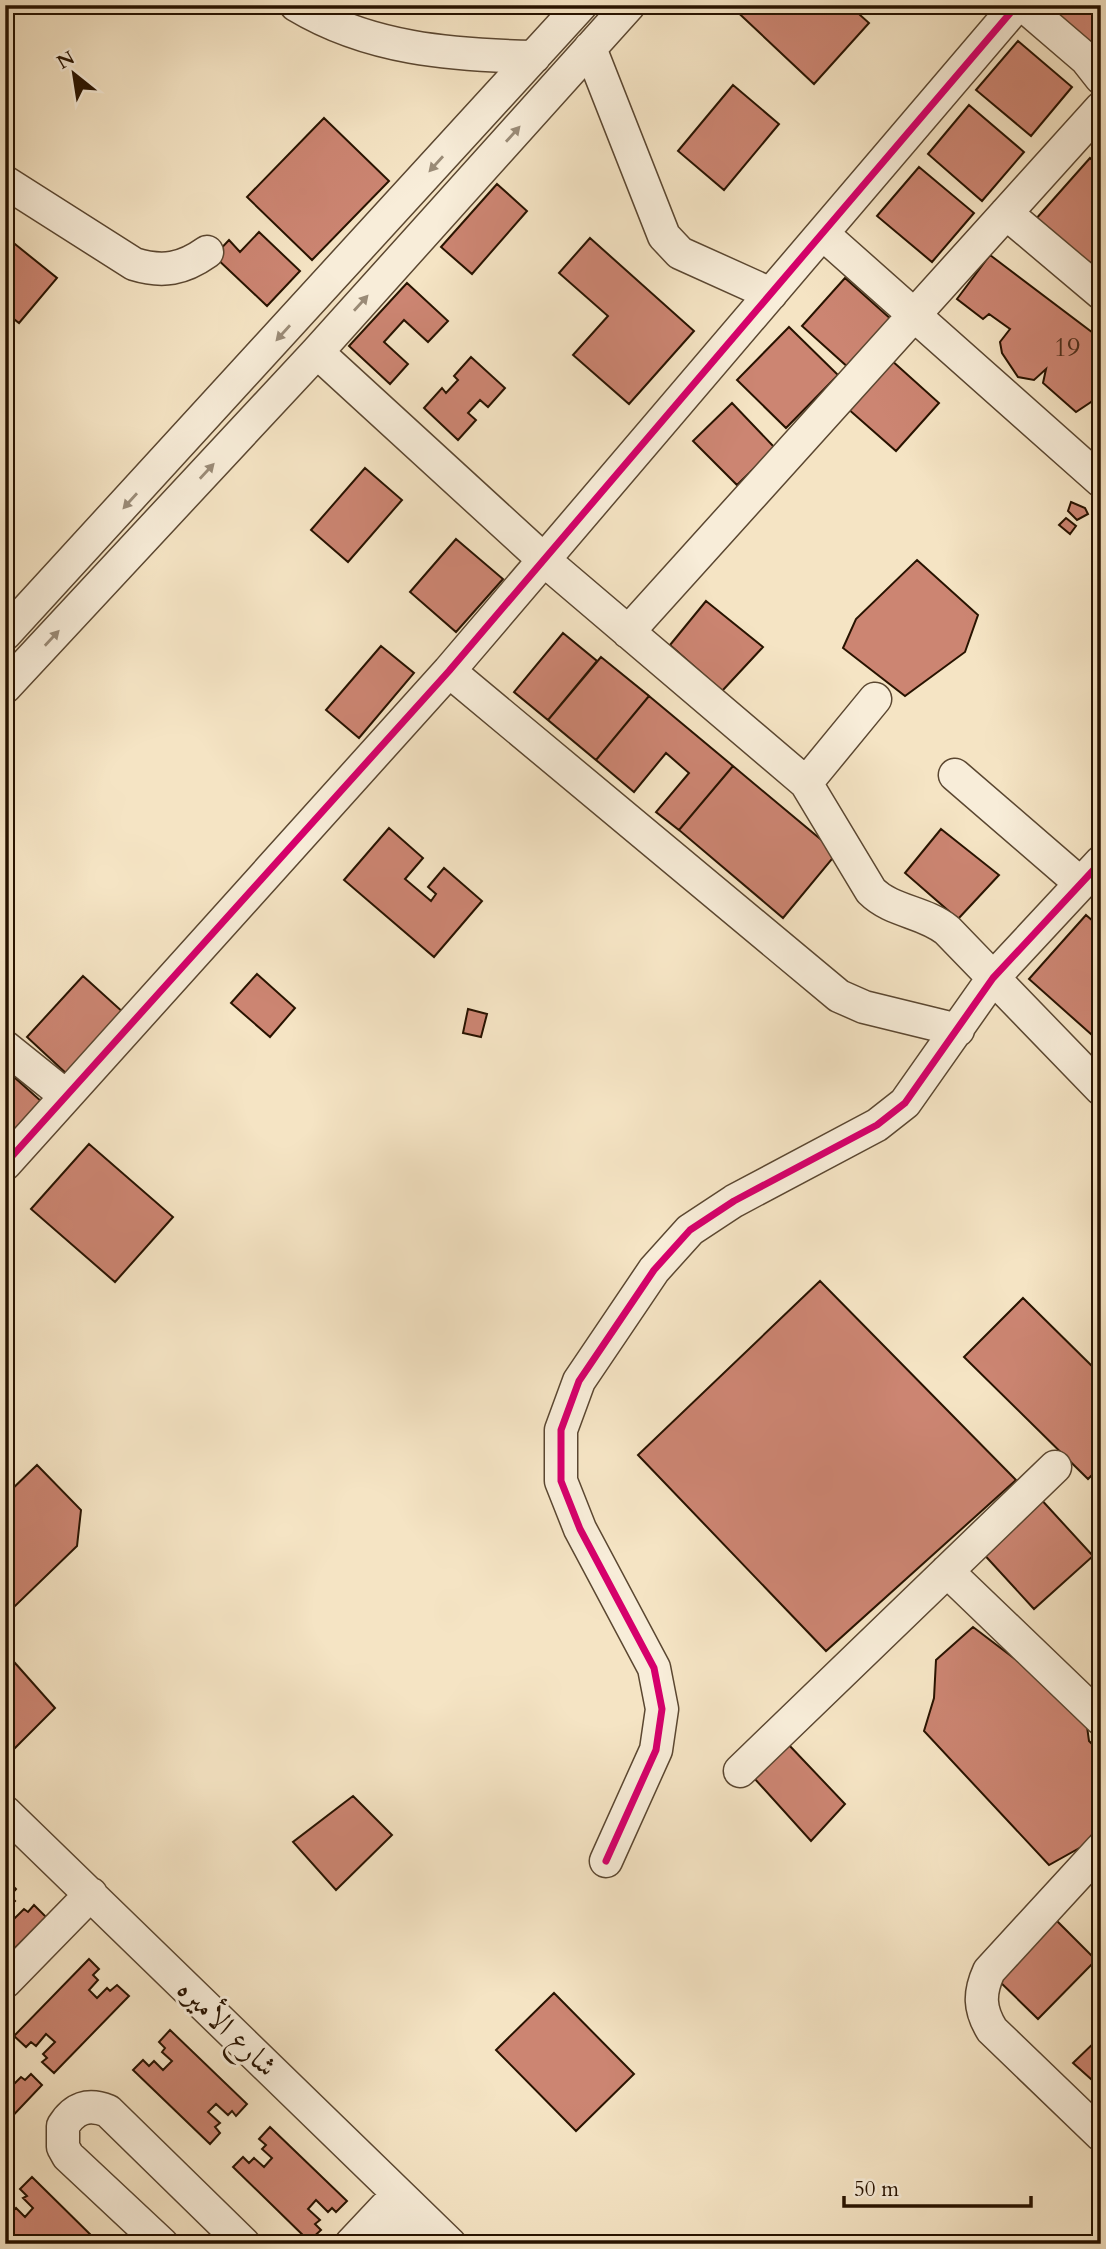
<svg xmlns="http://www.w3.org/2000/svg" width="1106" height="2249" viewBox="0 0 1106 2249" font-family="Cardo,Amiri,serif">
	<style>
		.building { fill: #cc8572; stroke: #281300; stroke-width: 2 }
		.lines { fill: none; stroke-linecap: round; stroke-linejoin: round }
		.minor-casing { stroke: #5b4731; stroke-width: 35 }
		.minor { stroke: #f8edd9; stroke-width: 32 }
		.cycleway-casing { stroke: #f8edd9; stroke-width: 11 }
		.cycleway { stroke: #d6006c; stroke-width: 7 }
		.oneway { fill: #9a8b77 }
		.labels { text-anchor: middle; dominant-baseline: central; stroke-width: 6; stroke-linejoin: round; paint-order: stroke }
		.number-label { font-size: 26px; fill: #51301c }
		.street-label { font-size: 30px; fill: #281300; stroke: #f8edd9 }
	</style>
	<rect width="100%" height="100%" fill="#f5e4c4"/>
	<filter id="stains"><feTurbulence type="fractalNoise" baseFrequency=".00286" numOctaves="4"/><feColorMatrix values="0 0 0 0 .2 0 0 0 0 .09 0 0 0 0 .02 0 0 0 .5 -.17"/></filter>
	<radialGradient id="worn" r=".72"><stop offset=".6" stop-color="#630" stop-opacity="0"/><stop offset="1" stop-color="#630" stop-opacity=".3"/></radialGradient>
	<path class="building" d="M 730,5 L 849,5 L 869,23 L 814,84 Z
		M 1044,5 L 1101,5 L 1101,49 L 1095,56 Z
		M 1018,41 L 1072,87 L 1031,136 L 976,90 Z
		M 733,85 L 779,124 L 724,190 L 678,151 Z
		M 969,105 L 1024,152 L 982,201 L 928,154 Z
		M 324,118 L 389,181 L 312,260 L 247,197 Z
		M 1090,158 L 1101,168 L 1101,252 L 1088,266 L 1035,220 Z
		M 919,167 L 974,213 L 932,262 L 877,216 Z
		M 497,184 L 527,211 L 472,274 L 441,247 Z
		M 259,232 L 300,271 L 267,306 L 214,256 L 229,240 L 240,252 Z
		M 5,236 L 57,278 L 19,323 L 5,312 Z
		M 590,238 L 694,331 L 629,404 L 573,355 L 608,316 L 559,273 Z
		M 990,255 L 1101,339 L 1101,389 L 1091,402 L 1076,412 L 1043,383 L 1046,369 L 1034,380 L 1018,377 L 1002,353 L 1000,342 L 1010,329 L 989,314 L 983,319 L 957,299 Z
		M 845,278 L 893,321 L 850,369 L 802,326 Z
		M 407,283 L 448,321 L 428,342 L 404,320 L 384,342 L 408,364 L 390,384 L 349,346 Z
		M 789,327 L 838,375 L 786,428 L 737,380 Z
		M 471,357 L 505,388 L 488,407 L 480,400 L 468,413 L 476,420 L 458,440 L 424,408 L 442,388 L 446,393 L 458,380 L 454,376 Z
		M 890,359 L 939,403 L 896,451 L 847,408 Z
		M 732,403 L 775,448 L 737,485 L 693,441 Z
		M 365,468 L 402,500 L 348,562 L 311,530 Z
		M 1071,502 L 1085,508 L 1088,514 L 1077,520 L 1068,511 Z
		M 1066,518 L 1076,526 L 1070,534 L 1059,525 Z
		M 456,539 L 503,579 L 456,632 L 410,592 Z
		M 917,560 L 978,615 L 965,652 L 905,696 L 843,648 L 856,619 Z
		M 706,601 L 763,647 L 722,691 L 670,645 Z
		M 563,633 L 597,661 L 548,720 L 514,692 Z
		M 381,646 L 414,673 L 359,738 L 326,710 Z
		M 601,657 L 649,696 L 596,760 L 548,720 Z
		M 649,696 L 733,766 L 679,830 L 656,812 L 689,773 L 666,753 L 634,792 L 596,760 Z
		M 733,766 L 837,853 L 783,918 L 679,830 Z
		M 389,828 L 423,858 L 405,879 L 431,901 L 436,894 L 428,887 L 444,868 L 482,901 L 434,957 L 344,880 Z
		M 941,829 L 999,875 L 958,919 L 905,873 Z
		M 1086,915 L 1101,928 L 1101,1043 L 1029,979 Z
		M 257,974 L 295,1008 L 270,1037 L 231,1003 Z
		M 83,976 L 125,1014 L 69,1076 L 27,1037 Z
		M 468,1009 L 487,1014 L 481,1037 L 463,1033 Z
		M 5,1069 L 42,1102 L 5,1142 Z
		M 89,1144 L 173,1217 L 115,1282 L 31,1209 Z
		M 820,1281 L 1016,1480 L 826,1651 L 638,1455 Z
		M 1023,1298 L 1101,1375 L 1101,1466 L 1088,1479 L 964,1357 Z
		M 37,1465 L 81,1510 L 77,1546 L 14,1607 L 5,1599 L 5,1496 Z
		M 1038,1496 L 1093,1556 L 1034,1609 L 979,1549 Z
		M 973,1627 L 1085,1712 L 1089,1741 L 1101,1753 L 1101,1823 L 1083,1846 L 1049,1865 L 924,1731 L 934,1698 L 936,1660 Z
		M 5,1654 L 15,1663 L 5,1673 Z
		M 15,1663 L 55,1708 L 14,1749 L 5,1739 L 5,1674 Z
		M 788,1744 L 845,1804 L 811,1841 L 754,1778 Z
		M 353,1796 L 392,1835 L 336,1890 L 293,1842 Z
		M 6,1879 L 16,1889 L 10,1896 L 15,1901 L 6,1910 L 15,1918 L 24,1909 L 28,1912 L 34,1905 L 46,1917 L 5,1958 Z
		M 1055,1919 L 1096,1960 L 1038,2019 L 996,1978 Z
		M 89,1959 L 99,1969 L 93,1975 L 98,1980 L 89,1990 L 97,1998 L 107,1988 L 110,1991 L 117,1985 L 129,1996 L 54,2073 L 42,2062 L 47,2058 L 43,2054 L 55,2042 L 46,2034 L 36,2046 L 31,2042 L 26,2047 L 14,2036 Z
		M 554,1993 L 634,2074 L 576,2131 L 496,2050 Z
		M 170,2030 L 247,2104 L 236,2116 L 232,2111 L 228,2115 L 216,2104 L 208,2112 L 220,2123 L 215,2127 L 220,2133 L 210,2144 L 133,2070 L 143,2060 L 149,2066 L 154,2061 L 163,2070 L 172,2061 L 162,2052 L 165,2048 L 159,2042 Z
		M 1101,2036 L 1101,2088 L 1073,2063 Z
		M 5,2051 L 13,2058 L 7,2064 L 12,2069 L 5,2076 Z
		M 31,2074 L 42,2085 L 5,2124 L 5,2081 L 11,2087 L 21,2077 L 25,2080 Z
		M 270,2127 L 347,2201 L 336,2212 L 332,2208 L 328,2212 L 316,2200 L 308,2209 L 320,2220 L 315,2224 L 321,2230 L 309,2241 L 233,2167 L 243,2157 L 249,2163 L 254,2158 L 264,2167 L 272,2158 L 262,2149 L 266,2145 L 259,2139 Z
		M 32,2177 L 100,2244 L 22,2244 L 5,2228 L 5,2208 L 11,2213 L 16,2208 L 25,2217 L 33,2208 L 23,2198 L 27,2196 L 20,2189 Z
		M 1101,2228 L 1101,2244 L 1086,2244 Z"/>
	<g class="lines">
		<g class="minor-casing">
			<path id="minor" d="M 296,5 C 369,49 451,55 534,57
				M 1023,5 L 1086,59 L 1101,78
				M 590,48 L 664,236 L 680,253 L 771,294
				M 5,182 L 134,264 C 163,273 183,269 207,252
				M 1006,213 L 1101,293
				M 823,234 L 1101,481
				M 317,352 L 544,560 L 806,783 L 871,891 C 892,912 923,911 947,930 L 1101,1089
				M 628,632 L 1101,108
				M 5,634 L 581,5
				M 449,671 L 839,996 L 864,1007 L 958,1030
				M 5,687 L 317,352 L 629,5
				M 955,775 L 1080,883
				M 806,783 L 875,699
				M 5,1047 L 66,1096
				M 5,1164 L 449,671 L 1017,5
				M 947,1571 L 1101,1719
				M 740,1771 L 1055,1467
				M 5,1812 L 450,2244
				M 1101,1849 L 989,1971 C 979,1993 979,2009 992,2030 L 1101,2135
				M 606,1861 L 656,1750 L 662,1709 L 654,1668 L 580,1529 L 561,1481 L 561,1430 L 579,1381 L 654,1270 L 690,1230 L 734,1201 L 877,1125 L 905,1103 L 993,978 L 1101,862
				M 5,1982 L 91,1894
				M 162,2244 L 68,2156 L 63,2147 L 63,2126 C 74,2108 88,2103 108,2111 L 244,2244
				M 351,2244 L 398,2194
				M 391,2244 L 419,2214"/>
		</g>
		<use href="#minor" class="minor"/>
		<g class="cycleway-casing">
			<path id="cycleway" d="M 5,1164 L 449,671 L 1017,5
				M 606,1861 L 656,1750 L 662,1709 L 654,1668 L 580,1529 L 561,1481 L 561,1430 L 579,1381 L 654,1270 L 690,1230 L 734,1201 L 877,1125 L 905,1103 L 993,978 L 1101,862"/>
		</g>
		<use href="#cycleway" class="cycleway"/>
	</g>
	<defs><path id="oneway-solid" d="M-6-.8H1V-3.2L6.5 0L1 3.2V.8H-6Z" transform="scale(1.75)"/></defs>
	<g class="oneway">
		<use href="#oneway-solid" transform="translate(513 134) rotate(-48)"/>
		<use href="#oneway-solid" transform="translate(436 164) rotate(132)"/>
		<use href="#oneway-solid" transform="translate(361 303) rotate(-48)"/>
		<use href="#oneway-solid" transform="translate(283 333) rotate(132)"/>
		<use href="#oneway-solid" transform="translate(207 471) rotate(-47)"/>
		<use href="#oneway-solid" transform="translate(130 501) rotate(132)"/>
		<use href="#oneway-solid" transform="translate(52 638) rotate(-47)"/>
	</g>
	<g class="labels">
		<g class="number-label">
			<text x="1067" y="347">19</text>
		</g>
		<g class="street-label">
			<text transform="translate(227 2028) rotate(44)">شارع الأميره</text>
		</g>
	</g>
	<rect width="1106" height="2249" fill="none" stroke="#f5e4c4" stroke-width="28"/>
	<rect x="7" y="7" width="1092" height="2235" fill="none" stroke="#281300" stroke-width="3.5"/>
	<rect x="14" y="14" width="1078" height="2221" fill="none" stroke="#281300" stroke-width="2"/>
	<g transform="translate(74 74) rotate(330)" stroke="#f8edd9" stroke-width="5" paint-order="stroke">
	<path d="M0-5L12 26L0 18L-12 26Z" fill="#281300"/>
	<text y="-10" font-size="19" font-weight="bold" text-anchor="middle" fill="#281300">N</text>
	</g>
	<path d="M844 2196v10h187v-10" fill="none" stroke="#281300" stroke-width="3.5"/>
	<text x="854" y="2196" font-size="21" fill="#281300" stroke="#f8edd9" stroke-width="5" paint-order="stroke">50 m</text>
	<rect width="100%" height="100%" filter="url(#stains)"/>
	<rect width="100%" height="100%" fill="url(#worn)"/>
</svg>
